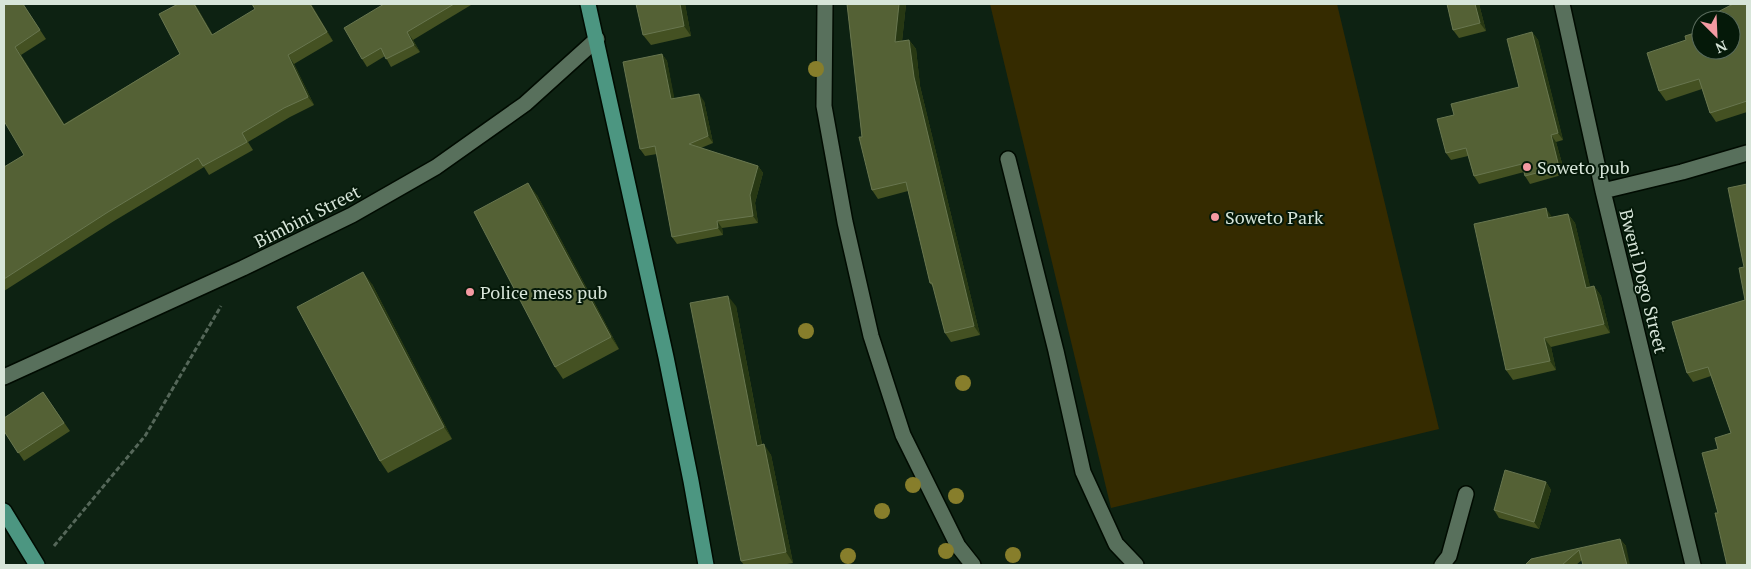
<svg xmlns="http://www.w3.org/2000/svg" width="1751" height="569" viewBox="0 0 1751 569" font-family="'PT Serif',serif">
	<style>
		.green { fill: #352b00 }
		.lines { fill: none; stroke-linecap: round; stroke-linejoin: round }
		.minor-casing { stroke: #000b01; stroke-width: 18 }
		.major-casing { stroke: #000b01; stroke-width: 18 }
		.path { stroke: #556759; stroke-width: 3; stroke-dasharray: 5 2.5; stroke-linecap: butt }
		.minor { stroke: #58705c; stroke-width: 15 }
		.major { stroke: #4c9681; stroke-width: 15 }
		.tree { fill: #877e2b }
		.wall { fill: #445122 }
		.shaded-wall { fill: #273813 }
		.building { fill: #546135; stroke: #68764f }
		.poi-dot { fill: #f49aa2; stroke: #051909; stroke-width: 2 }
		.labels { text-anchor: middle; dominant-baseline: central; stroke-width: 4; stroke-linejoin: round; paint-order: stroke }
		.poi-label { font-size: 18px; fill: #d7e5d9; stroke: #051909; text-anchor: start }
		.street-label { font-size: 18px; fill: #d7e5d9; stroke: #051909 }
	</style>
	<rect width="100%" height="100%" fill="#0d2212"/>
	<path class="green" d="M 990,4 L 1337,4 L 1439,429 L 1111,508 Z"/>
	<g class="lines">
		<g class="minor-casing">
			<path id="minor" d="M 825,4 L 824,106 L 845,222 L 871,336 L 903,435 L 958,546 L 973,565
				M 1562,4 L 1603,191 L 1693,565
				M 1008,159 L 1056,351 L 1083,472 L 1116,544 L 1136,565
				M 1603,191 L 1682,172 L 1747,153
				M 4,377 L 243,268 L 352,215 L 436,167 L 525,104 L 597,39
				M 1442,565 L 1449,556 L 1466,494"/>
		</g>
		<g class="major-casing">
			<path id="major" d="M 588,4 L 666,357 L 691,481 L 706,565
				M 4,511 L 37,565"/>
		</g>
		<path class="path" d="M 54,546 L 145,436 L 221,306"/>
		<use href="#minor" class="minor"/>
		<use href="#major" class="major"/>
	</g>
	<g class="tree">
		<circle cx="816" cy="69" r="8"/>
		<circle cx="806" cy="331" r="8"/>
		<circle cx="963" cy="383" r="8"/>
		<circle cx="913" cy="485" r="8"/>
		<circle cx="956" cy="496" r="8"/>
		<circle cx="882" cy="511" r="8"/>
		<circle cx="946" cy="551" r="8"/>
		<circle cx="1013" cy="555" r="8"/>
		<circle cx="848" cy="556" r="8"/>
	</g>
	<path class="wall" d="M 4,4 L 23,4 L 46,39 L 21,55 L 64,124 L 180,54 L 195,4 L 213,35 L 311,4 L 333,41 L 294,64 L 314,105 L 290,117 L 248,142 L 253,150 L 209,175 L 204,167 L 114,221 L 4,291 L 4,167 L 24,155 Z
		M 384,4 L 470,4 L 471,5 L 413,40 L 420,52 L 391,67 L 385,56 L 367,67 L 362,59 Z
		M 685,4 L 691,36 L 651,45 L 643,35 Z
		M 847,4 L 906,4 L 902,41 L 909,40 L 916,49 L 920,86 L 980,335 L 951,342 L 945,333 L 934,288 L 930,283 L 908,191 L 878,199 L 872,190 L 862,137 Z
		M 1447,4 L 1479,4 L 1486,31 L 1459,38 L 1453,30 Z
		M 1747,4 L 1747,112 L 1716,122 L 1710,113 L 1702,89 L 1666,101 L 1659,91 Z
		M 1532,32 L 1538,40 L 1563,140 L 1556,142 L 1565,174 L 1530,184 L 1525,176 L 1524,172 L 1479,184 L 1474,176 L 1468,156 L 1451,160 L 1446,153 L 1454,115 L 1519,87 Z
		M 662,54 L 667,61 L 674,99 L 704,101 L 713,143 L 701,148 L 758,166 L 763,173 L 755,203 L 758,223 L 722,228 L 723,235 L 677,244 L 672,237 L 657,154 L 645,156 L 640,149 Z
		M 1747,184 L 1747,565 L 1718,513 L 1718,449 L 1731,433 L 1711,376 L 1693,382 L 1687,373 L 1745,300 L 1744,267 Z
		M 537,195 L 619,349 L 563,379 L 555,367 Z
		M 1568,214 L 1575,223 L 1590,287 L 1594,286 L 1601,296 L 1610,333 L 1551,347 L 1556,370 L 1513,380 L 1506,370 L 1552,217 Z
		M 372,284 L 452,439 L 388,473 L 380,461 Z
		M 736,306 L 762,444 L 771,455 L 793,563 L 781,565 L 744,565 L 741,561 Z
		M 43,392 L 70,431 L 24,461 L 4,431 Z
		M 1546,482 L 1551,490 L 1539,529 L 1499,518 L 1494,510 Z
		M 1620,539 L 1626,546 L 1582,560 L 1576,565 L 1525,565 Z"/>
	<path class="shaded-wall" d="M 194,4 L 195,4 L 218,44 L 212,35 Z
		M 310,4 L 311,4 L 333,41 L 327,32 Z
		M 680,4 L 685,4 L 691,36 L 684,26 Z
		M 899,4 L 906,4 L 901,51 L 895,42 Z
		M 1475,4 L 1479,4 L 1486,31 L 1480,23 Z
		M 407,32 L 413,40 L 420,52 L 414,45 Z
		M 1532,32 L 1538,40 L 1563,140 L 1558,133 Z
		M 909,40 L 916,49 L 920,86 L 980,335 L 974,326 L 914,77 Z
		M 15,47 L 21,55 L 70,133 L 64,125 Z
		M 662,54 L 667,61 L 676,106 L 671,99 Z
		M 288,55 L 294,64 L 314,105 L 308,97 Z
		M 699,94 L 704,101 L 713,143 L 708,136 Z
		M 1551,135 L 1556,142 L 1565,174 L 1559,167 Z
		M 758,166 L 763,173 L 755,203 L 758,223 L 753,216 L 750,195 Z
		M 528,183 L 537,195 L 619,349 L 611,337 Z
		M 1546,208 L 1552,217 L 1548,218 Z
		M 1568,214 L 1575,223 L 1593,298 L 1586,288 Z
		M 717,221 L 722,228 L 723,235 L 718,228 Z
		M 363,272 L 372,284 L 452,439 L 444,427 Z
		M 1594,286 L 1601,296 L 1610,333 L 1604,324 Z
		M 728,296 L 736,306 L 764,456 L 757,446 Z
		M 1544,338 L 1551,347 L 1556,370 L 1550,361 Z
		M 764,444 L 771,455 L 793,563 L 786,552 Z
		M 1546,482 L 1551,490 L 1539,529 L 1534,522 Z
		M 1620,539 L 1626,546 L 1630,565 L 1627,565 Z"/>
	<path class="building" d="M 4,4 L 23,4 L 40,30 L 15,47 L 64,125 L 180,54 L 159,14 L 178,4 L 194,4 L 212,35 L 255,9 L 252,4 L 310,4 L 327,32 L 288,55 L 308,97 L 284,108 L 242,133 L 247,142 L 203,166 L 198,158 L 108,212 L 4,279 L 4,167 L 24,155 L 4,121 Z
		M 384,4 L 454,4 L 407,32 L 414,45 L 386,59 L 381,48 L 362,59 L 344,28 Z
		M 636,4 L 680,4 L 684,26 L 643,35 Z
		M 847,4 L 899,4 L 895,42 L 909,40 L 914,77 L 974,326 L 945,333 L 932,283 L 930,283 L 906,182 L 872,190 L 859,137 L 862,137 Z
		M 1447,4 L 1475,4 L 1480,23 L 1453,30 Z
		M 1733,4 L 1747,4 L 1747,101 L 1710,113 L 1699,79 L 1659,91 L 1647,53 L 1686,40 L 1685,36 L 1701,31 L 1701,50 L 1731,50 L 1731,20 L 1718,20 L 1714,14 Z
		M 1532,32 L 1558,133 L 1551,135 L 1559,167 L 1525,176 L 1522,164 L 1474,176 L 1466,148 L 1446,153 L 1437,119 L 1454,115 L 1451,104 L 1519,87 L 1507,39 Z
		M 662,54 L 671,99 L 699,94 L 708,136 L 689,144 L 758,166 L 750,195 L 753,216 L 717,221 L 718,228 L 672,237 L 655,146 L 640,149 L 623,62 Z
		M 528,183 L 611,337 L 555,367 L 474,212 Z
		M 1747,184 L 1747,565 L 1727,565 L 1715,513 L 1718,513 L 1702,453 L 1718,449 L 1715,438 L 1731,433 L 1708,367 L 1687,373 L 1672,322 L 1745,300 L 1739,268 L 1744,267 L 1728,188 Z
		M 1546,208 L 1548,218 L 1568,214 L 1586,288 L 1594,286 L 1604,324 L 1544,338 L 1550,361 L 1506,370 L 1474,224 Z
		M 363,272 L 444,427 L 380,461 L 297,307 Z
		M 728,296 L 757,446 L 764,444 L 786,552 L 741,561 L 690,303 Z
		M 43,392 L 64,423 L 18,453 L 4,431 L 4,418 Z
		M 1505,470 L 1546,482 L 1534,522 L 1494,510 Z
		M 1620,539 L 1627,565 L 1583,565 L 1579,550 L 1562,565 L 1525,565 L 1531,559 Z"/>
	<g class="poi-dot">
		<circle cx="1527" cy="167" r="5"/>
		<circle cx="1215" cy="217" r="5"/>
		<circle cx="470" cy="292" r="5"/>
	</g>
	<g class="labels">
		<g class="poi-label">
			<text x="1537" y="167">Soweto pub</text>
			<text x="1225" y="217">Soweto Park</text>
			<text x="480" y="292">Police mess pub</text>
		</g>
		<g class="street-label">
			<text transform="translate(307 216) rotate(-27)">Bimbini Street</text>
			<text transform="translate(1644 281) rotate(76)">Bweni Dogo Street</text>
		</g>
	</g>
	<rect width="1751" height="569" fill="none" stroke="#d7e5d9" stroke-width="10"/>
	<g transform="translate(1716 35) rotate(156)"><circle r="24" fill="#051909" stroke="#596b5c"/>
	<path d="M0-4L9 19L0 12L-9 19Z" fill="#f49aa2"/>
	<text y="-8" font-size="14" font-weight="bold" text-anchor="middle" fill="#d7e5d9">N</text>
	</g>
</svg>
